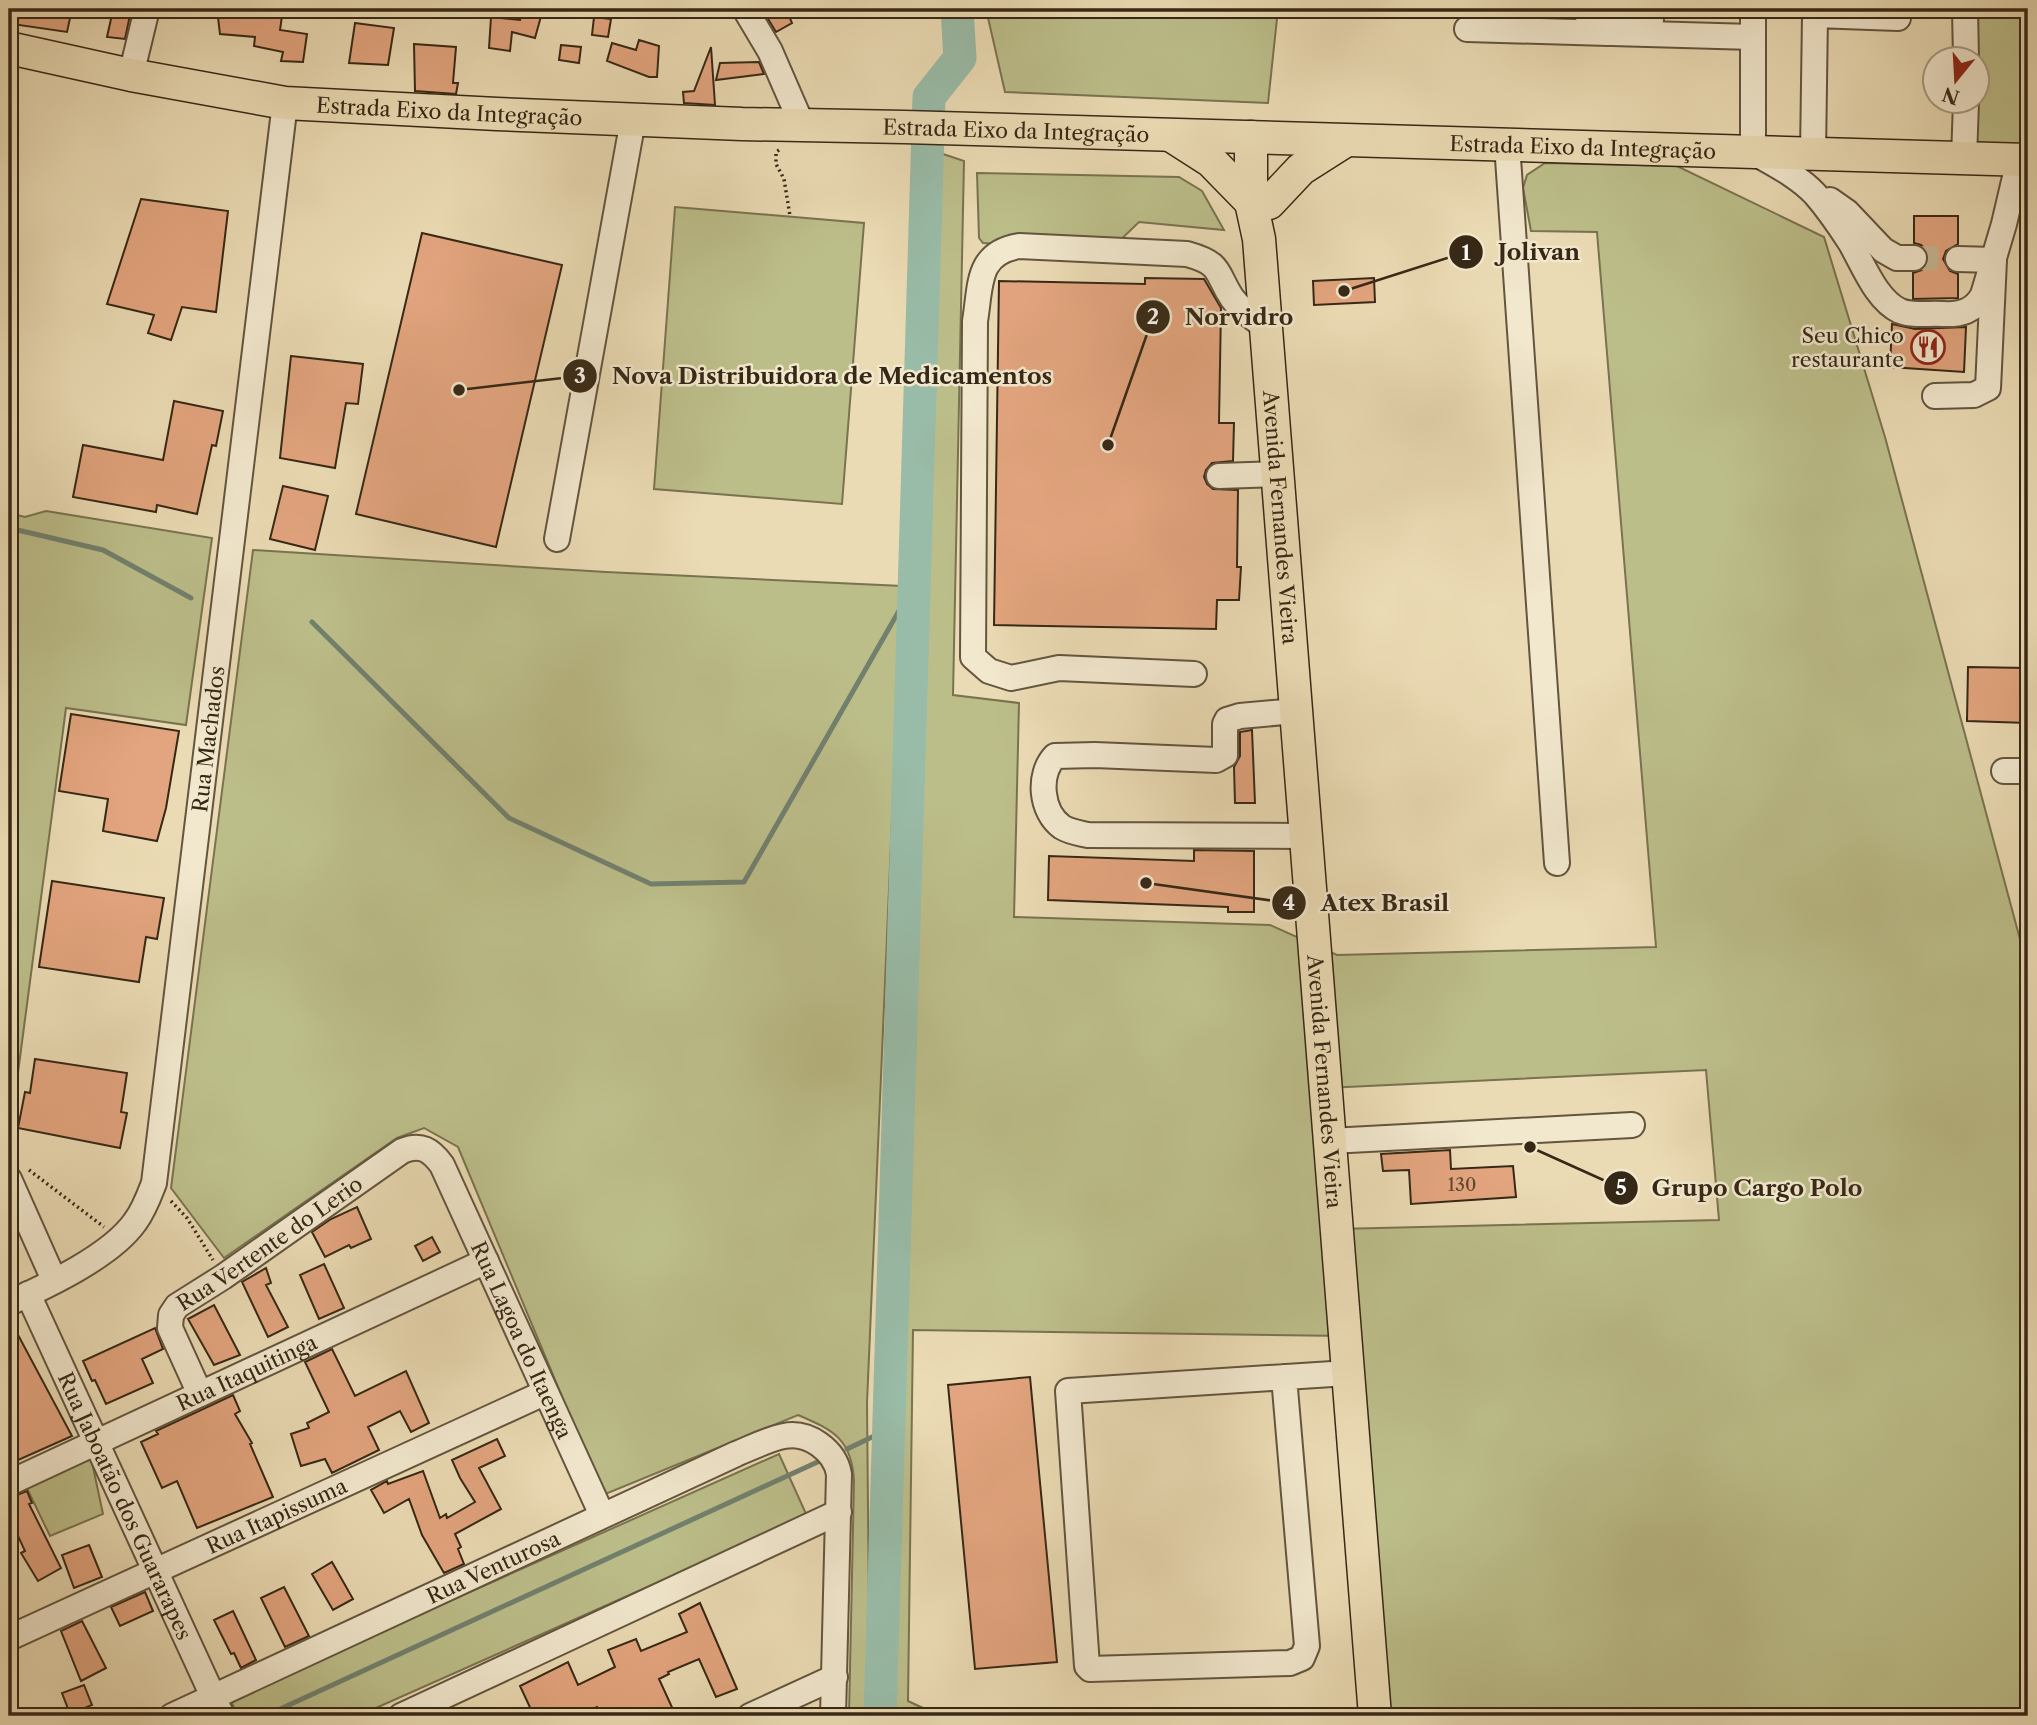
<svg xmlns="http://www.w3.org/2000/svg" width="2037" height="1725" viewBox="0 0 2037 1725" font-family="'Libre Caslon Text',serif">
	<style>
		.green { fill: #bcbe8a; stroke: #797350; stroke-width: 2; fill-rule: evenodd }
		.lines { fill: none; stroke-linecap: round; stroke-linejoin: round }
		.stream { stroke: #71816e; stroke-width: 5 }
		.river { stroke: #99bca8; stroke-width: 33 }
		.building { fill: #e3a57f; stroke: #362816; stroke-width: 2 }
		.minor-tunnel { stroke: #c7b794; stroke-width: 24; stroke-dasharray: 24 12; stroke-linecap: butt }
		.minor-casing { stroke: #63553e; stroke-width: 28 }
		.major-casing { stroke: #362816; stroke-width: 35 }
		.path { stroke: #362816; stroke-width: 3.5; stroke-dasharray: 2 3.5; stroke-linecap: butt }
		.minor { stroke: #f2e8ce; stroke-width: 24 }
		.major { stroke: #ebdbb4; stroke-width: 32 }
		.labels { text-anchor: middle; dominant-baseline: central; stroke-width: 5; stroke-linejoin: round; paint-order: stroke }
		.number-label { font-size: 18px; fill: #614730 }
		.street-label { font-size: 21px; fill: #362816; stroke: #f2e8ce }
		.poi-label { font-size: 21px; fill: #362816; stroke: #f2e8ce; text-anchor: end }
		.leader { fill: none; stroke: #362816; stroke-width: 2.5 }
		.callout-dot { fill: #362816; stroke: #f2e8ce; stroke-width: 2.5 }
		.mark-label { font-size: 21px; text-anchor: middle; font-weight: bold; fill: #fff }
		.callout-label { font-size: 23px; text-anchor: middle; font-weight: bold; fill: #362816; stroke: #f2e8ce; stroke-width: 5; stroke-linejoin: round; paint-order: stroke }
	</style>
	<rect width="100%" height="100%" fill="#ebdbb4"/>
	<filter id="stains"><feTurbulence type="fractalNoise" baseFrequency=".00286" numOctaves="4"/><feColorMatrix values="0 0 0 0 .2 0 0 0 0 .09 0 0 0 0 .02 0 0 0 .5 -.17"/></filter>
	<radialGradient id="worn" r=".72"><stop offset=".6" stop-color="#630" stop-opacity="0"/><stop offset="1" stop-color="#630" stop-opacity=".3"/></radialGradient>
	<path class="green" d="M 986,9 L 1278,9 L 1268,103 L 1005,92 Z
		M 1974,9 L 2028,9 L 2028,146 L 1974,145 L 1978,60 Z
		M 928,149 L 964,161 L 953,695 L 1019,703 L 1014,917 L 1270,925 L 1337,955 L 1656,947 L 1597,232 L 1531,231 L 1523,188 L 1527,175 L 1545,163 L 1677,166 L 1824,237 L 1885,437 L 2028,969 L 2028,1716 L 1374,1716 L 1345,1336 L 913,1330 L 908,1701 L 940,1716 L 880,1716 ZM 1706,1070 L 1719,1220 L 1337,1229 L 1326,1088 Z
		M 977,173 L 1179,177 L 1202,191 L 1224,230 L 1139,222 L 1109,251 L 983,243 L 979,238 Z
		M 675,207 L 864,223 L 842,504 L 654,489 Z
		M 46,511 L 212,538 L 186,725 L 66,708 L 9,1141 L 9,513 L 25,517 Z
		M 253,550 L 606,572 L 902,586 L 867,1403 L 870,1716 L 849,1716 L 854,1481 C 852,1439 833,1430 798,1415 L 603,1495 L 458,1147 L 424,1128 L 397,1138 L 224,1258 L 171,1188 Z
		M 90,1453 L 103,1514 L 50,1536 L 23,1480 Z
		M 779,1454 L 807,1516 L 358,1716 L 238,1716 L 230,1699 Z
		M 1344,1712 L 1354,1716 L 1082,1716 L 1340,1713 Z"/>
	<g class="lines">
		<path class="stream" d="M 9,528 L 103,550 L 191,598
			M 312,622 L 509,818 L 651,884 L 744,882 L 916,581
			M 847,1449 L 889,1429
			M 265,1716 L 824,1459"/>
		<path class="river" d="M 880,1716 L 929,97 L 960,58 L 957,9"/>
	</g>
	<path class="building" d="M 15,9 L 72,9 L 67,32 L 12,24 Z
		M 217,9 L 283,9 L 280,30 L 307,34 L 303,62 L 281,61 L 283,52 L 254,46 L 255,37 L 220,34 Z
		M 523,9 L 543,9 L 535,38 L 512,32 L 510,51 L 489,48 L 491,17 L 520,20 Z
		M 762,9 L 786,9 L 792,23 L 776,32 Z
		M 113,10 L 130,15 L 125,39 L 107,37 Z
		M 594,17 L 611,19 L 608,37 L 592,35 Z
		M 355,23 L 394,28 L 388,65 L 349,63 Z
		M 639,40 L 659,46 L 657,77 L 649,77 L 607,61 L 612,43 L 636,50 Z
		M 414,44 L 456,47 L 453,83 L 458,83 L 456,94 L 415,91 Z
		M 561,45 L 581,47 L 579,63 L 559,60 Z
		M 711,47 L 715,105 L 684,103 L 683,92 L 694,91 Z
		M 759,62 L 764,74 L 716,80 L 720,63 Z
		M 141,199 L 228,211 L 216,312 L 182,307 L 171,340 L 148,333 L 154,315 L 107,304 Z
		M 1914,216 L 1958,216 L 1958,244 L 1946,251 L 1943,259 L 1950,271 L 1958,274 L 1958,298 L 1913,299 L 1913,273 L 1922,270 L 1929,259 L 1926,250 L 1921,245 L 1914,243 Z
		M 422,233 L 562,265 L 496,547 L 356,514 Z
		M 1145,278 L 1204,279 L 1221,308 L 1219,423 L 1234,423 L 1233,461 L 1212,463 L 1206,470 L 1204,477 L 1207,484 L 1213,489 L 1238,490 L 1237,567 L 1241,567 L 1239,600 L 1217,600 L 1216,629 L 994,625 L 999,281 L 1145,284 Z
		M 1374,278 L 1375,302 L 1314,305 L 1313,281 Z
		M 1892,324 L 1915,329 L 1966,327 L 1964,372 L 1890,367 Z
		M 291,356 L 363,364 L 358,404 L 346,403 L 335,468 L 280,458 Z
		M 174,401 L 223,411 L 216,446 L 212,445 L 197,514 L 157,505 L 156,512 L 73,497 L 83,445 L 163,460 Z
		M 283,486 L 328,496 L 315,550 L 270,539 Z
		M 1968,667 L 2028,668 L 2028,723 L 1967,721 Z
		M 71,714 L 179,731 L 166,808 L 157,841 L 103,831 L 108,799 L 59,791 Z
		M 1252,730 L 1255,803 L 1235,803 L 1234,767 L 1240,756 L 1240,732 Z
		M 1194,850 L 1254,851 L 1254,912 L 1228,912 L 1228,907 L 1048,900 L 1049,856 L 1194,861 Z
		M 52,881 L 164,898 L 157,939 L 146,937 L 139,982 L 39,967 Z
		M 35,1059 L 127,1073 L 121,1112 L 127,1113 L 120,1148 L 18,1128 L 25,1092 L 30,1093 Z
		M 1450,1150 L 1451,1169 L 1513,1166 L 1516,1197 L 1411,1204 L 1409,1170 L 1383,1171 L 1381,1154 Z
		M 357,1207 L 371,1239 L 351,1248 L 349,1245 L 325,1257 L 312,1232 L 331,1219 Z
		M 432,1237 L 440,1252 L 423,1261 L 415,1246 Z
		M 324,1264 L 344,1308 L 319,1319 L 300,1275 Z
		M 266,1268 L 271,1283 L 266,1285 L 288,1327 L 268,1337 L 242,1282 Z
		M 214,1305 L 240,1355 L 214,1365 L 188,1319 Z
		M 9,1318 L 72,1436 L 16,1461 L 9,1447 Z
		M 155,1328 L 163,1349 L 142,1359 L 153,1383 L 106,1404 L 95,1380 L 92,1381 L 83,1361 Z
		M 332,1349 L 355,1396 L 406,1371 L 429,1423 L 411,1432 L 400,1411 L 368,1427 L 379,1450 L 332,1473 L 325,1459 L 301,1466 L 291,1434 L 309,1428 L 307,1423 L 329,1412 L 305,1362 Z
		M 1030,1377 L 1057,1662 L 975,1669 L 948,1385 Z
		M 233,1395 L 240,1411 L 235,1414 L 252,1443 L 250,1444 L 273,1497 L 197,1528 L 177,1481 L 162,1488 L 141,1442 L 158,1434 L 156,1431 Z
		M 497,1439 L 505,1456 L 479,1468 L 501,1509 L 455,1534 L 461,1547 L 458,1549 L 464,1564 L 444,1573 L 422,1535 L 409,1499 L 384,1513 L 371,1490 L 387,1481 L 388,1484 L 423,1471 L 440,1518 L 446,1514 L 447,1518 L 475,1502 L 460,1478 L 452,1460 Z
		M 27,1491 L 32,1503 L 29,1504 L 61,1568 L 38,1581 L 21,1553 L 25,1551 L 11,1521 L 13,1520 L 9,1509 L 9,1498 Z
		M 89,1545 L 102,1577 L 74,1588 L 62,1555 Z
		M 332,1562 L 353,1599 L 333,1610 L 312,1574 Z
		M 284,1587 L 309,1636 L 285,1647 L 261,1598 Z
		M 145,1592 L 153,1611 L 120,1626 L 111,1607 Z
		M 700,1603 L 737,1689 L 716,1697 L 699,1659 L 668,1672 L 669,1674 L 659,1679 L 676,1716 L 601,1716 L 597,1707 L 576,1716 L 534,1716 L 520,1686 L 568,1662 L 578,1685 L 615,1667 L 608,1650 L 636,1639 L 641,1651 L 687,1632 L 679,1614 Z
		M 233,1611 L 256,1660 L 241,1668 L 234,1653 L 231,1654 L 214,1620 Z
		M 82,1621 L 106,1668 L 81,1681 L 61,1631 Z
		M 84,1685 L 92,1705 L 70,1714 L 62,1693 Z"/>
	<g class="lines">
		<path class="minor-tunnel" d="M 1914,258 L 1958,259"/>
		<g class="minor-casing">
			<g id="minor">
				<path d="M 745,9 L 770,51 L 803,127"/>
				<path d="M 1586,9 L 1589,21 L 1612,33 L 1753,37"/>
				<path d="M 1614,9 C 1622,21 1638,20 1651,20"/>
				<path d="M 1965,9 L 1966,60"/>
				<path d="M 1753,18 L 1753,152 C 1774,164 1798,176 1815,194 C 1828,209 1839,225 1850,242 C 1863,264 1876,300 1900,311 C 1912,316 1930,313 1943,314 C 1961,315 1974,311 1983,295 L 2004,224 L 2019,160"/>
				<path d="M 1467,29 L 1608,33"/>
				<path d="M 131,75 L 147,9"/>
				<path d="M 1507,144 L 1557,863"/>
				<path d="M 1813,153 L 1815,15 L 1898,18"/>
				<path d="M 1964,158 L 1966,102"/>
				<path d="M 1830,200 L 1847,212 L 1883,250 L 1897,258 L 1914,258"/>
				<path d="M 1935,396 L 1974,395 L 1988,388 L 1994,260 L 1958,259"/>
				<path d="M 1219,476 L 1278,474"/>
				<path d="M 557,539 L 633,120"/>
				<path d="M 1194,674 L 1059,668 L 1011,678 L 989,671 L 973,657 L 975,321 C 981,286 976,253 1019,246 L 1187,254 C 1223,264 1215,272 1232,298 C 1241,310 1253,318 1266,327"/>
				<path d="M 1296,711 L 1240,716 L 1227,720 L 1225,724 L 1225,755 L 1216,760 L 1095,755 L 1055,756 C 1037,775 1041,812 1062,827 C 1070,832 1079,833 1088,835 L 1306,836"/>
				<path d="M 2004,771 L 2028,771"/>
				<path d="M 1330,1141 L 1632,1125"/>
				<path d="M 9,1179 L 54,1280"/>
				<path id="s1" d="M 28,1294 L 222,1716"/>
				<path id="s2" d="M 9,1303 C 47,1286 111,1256 135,1222 C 144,1210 149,1196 154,1183 L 285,103"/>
				<path d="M 1284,1377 L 1307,1646 L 1302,1658 L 1290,1663 L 1090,1669 L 1087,1666 L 1068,1391 L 1348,1373"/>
				<path id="s3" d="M 200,1394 L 170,1328 L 171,1315 L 177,1306 L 223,1277 L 402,1151 C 421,1143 431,1150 442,1165 L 602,1515"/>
				<path id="s4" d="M 9,1483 L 486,1261"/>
				<path id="s5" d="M 9,1638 L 544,1393"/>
				<path id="s6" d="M 172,1716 L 736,1454 C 751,1448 768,1439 784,1436 C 809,1431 835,1451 839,1474 L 833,1716"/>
				<path d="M 401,1716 L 839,1512"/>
				<path d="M 750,1716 L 835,1677"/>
			</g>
		</g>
		<g class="major-casing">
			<g id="major">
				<path id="s7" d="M 9,48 L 131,75 L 285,103 L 497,114 L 742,124 L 904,127 L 2028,160"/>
				<path d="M 1172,136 L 1211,161 L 1251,202"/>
				<path id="s8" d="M 1251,137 L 1251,202 L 1259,239 L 1375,1716"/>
				<path d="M 1269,203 L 1301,169 L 1345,141"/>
			</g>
		</g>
		<path class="path" d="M 779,150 L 776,152 L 776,164 L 784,179 L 790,216
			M 29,1170 L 104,1227
			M 171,1201 L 187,1218 L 213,1260"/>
		<use href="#minor" class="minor"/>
		<use href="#major" class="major"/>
	</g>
	<defs>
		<g id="restaurant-ring" transform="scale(1.75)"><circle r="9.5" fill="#f2e8ce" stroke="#8f2418" stroke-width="1.5"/><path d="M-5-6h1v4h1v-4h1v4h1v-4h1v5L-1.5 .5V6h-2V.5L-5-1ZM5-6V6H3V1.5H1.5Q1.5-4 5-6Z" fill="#8f2418"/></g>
	</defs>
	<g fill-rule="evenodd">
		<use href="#restaurant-ring" x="1928" y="347"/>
	</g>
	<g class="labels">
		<g class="number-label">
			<text x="1462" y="1185">130</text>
		</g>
		<g class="street-label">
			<text stroke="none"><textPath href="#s7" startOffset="446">Estrada Eixo da Integração</textPath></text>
			<text stroke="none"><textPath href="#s7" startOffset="1013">Estrada Eixo da Integração</textPath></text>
			<text stroke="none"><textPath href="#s7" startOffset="1580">Estrada Eixo da Integração</textPath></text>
			<text stroke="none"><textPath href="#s8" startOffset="382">Avenida Fernandes Vieira</textPath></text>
			<text stroke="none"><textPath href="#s2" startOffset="642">Rua Machados</textPath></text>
			<text stroke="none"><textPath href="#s8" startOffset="948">Avenida Fernandes Vieira</textPath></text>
			<text stroke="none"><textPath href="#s3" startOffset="208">Rua Vertente do Lerio</textPath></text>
			<text stroke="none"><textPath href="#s3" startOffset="609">Rua Lagoa do Itaenga</textPath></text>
			<text stroke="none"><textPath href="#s4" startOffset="262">Rua Itaquitinga</textPath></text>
			<text stroke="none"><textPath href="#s1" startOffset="233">Rua Jaboatão dos Guararapes</textPath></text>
			<text stroke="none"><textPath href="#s5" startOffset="294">Rua Itapissuma</textPath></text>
			<text stroke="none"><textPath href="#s6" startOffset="354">Rua Venturosa</textPath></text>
		</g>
		<g class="poi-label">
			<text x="1904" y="335">Seu Chico<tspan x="1904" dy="24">restaurante</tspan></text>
		</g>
	</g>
	<path class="leader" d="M1344 291L1466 252M1108 445L1153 317M459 390L580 376M1146 883L1289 903M1530 1147L1621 1188"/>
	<g class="callout-dot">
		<circle cx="1344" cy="291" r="7"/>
		<circle cx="1108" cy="445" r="7"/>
		<circle cx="459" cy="390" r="7"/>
		<circle cx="1146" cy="883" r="7"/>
		<circle cx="1530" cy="1147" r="7"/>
		<circle cx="1466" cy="252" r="18"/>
		<circle cx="1153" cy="317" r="18"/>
		<circle cx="580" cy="376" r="18"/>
		<circle cx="1289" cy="903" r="18"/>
		<circle cx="1621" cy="1188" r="18"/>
	</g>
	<g class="mark-label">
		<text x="1466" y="260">1</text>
		<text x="1153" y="324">2</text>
		<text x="580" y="383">3</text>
		<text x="1289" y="910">4</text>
		<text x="1621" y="1195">5</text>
	</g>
	<g class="callout-label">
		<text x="1539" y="260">Jolivan</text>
		<text x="1239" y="325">Norvidro</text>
		<text x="832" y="384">Nova Distribuidora de Medicamentos</text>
		<text x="1385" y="911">Atex Brasil</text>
		<text x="1757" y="1196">Grupo Cargo Polo</text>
	</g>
	<rect width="2037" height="1725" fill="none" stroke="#ebdbb4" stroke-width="35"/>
	<rect x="10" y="10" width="2016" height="1704" fill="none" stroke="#362816" stroke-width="3.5"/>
	<rect x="18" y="18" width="2002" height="1690" fill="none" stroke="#362816" stroke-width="2"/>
	<g transform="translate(1956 80) rotate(198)"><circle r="33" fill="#f2e8ce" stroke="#a79b84" stroke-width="2"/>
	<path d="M0-5L12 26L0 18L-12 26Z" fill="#8f2418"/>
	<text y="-10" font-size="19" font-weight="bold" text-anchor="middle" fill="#362816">N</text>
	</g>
	<rect width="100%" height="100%" filter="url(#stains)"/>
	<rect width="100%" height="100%" fill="url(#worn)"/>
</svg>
